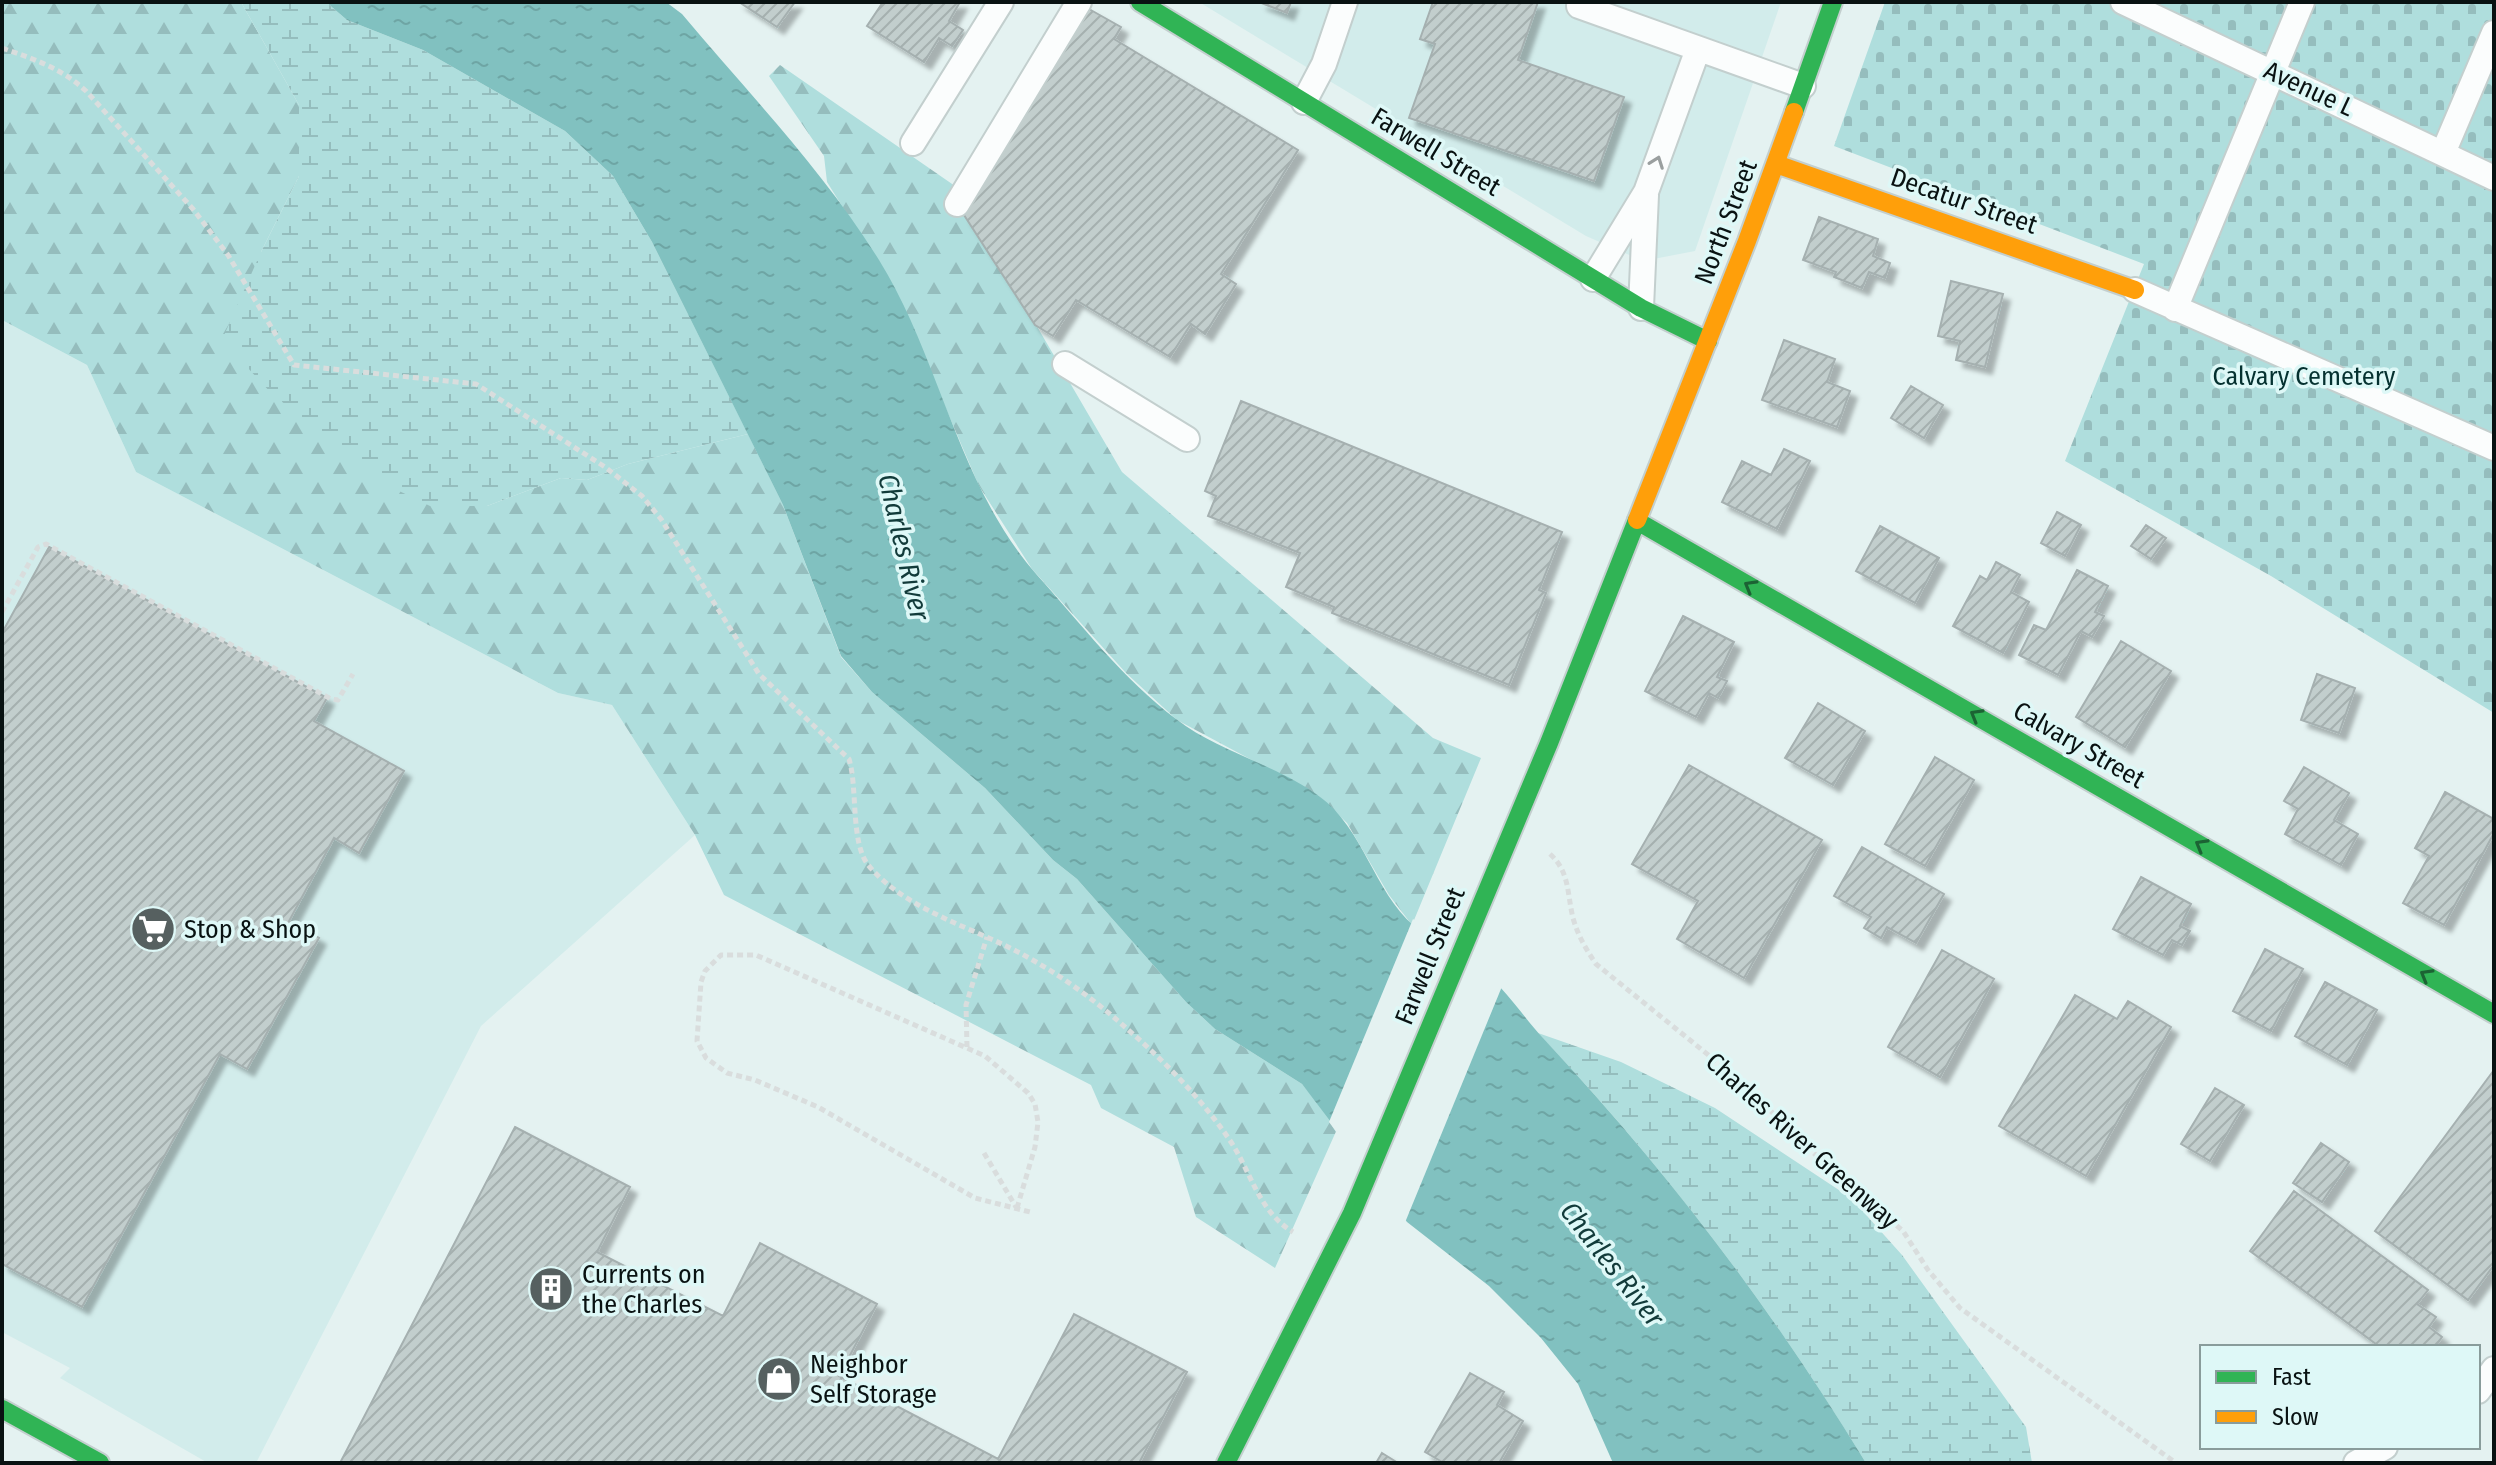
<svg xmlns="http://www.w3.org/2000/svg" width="2496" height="1465" viewBox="0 0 2496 1465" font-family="'Fira Sans Condensed',sans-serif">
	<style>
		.built { fill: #d2eceb }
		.forest { fill: url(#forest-firs) }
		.wetland { fill: url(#wetland-marsh) }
		.cemetery { fill: url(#cemetery-stones) }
		.water { fill: url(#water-ripples) }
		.pier { fill: #e4f2f1 }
		.building { fill: url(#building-hatch); stroke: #a5b0b0; stroke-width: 2; filter: url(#shadow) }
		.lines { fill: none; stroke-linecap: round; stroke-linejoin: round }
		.lane-casing { stroke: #c3cfce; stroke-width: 28 }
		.fast-casing { stroke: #c3cfce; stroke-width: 22 }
		.slow-casing { stroke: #c3cfce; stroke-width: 22 }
		.path { stroke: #d9dddd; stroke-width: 5; stroke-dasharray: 6 4; stroke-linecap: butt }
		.lane { stroke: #fbfdfd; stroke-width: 24 }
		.fast { stroke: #30b455; stroke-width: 18 }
		.slow { stroke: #ff9f0a; stroke-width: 18 }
		.oneway { stroke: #9a9f9f }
		.oneway2 { stroke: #1c6334 }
		.labels { text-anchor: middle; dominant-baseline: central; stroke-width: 7; stroke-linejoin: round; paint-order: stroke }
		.street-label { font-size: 26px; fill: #091212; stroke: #def8f7 }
		.park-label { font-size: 26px; fill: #053130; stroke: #def8f7 }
		.poi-label { font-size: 26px; fill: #091212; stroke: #def8f7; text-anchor: start }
		.water-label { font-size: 28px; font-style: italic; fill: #123b3a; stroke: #def8f7 }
	</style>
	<defs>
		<pattern id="forest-firs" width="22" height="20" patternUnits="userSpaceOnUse" patternTransform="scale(2)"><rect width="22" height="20" fill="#afdedd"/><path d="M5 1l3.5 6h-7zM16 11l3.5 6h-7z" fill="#95bdbd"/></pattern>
		<pattern id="wetland-marsh" width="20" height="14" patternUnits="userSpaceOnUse" patternTransform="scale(2)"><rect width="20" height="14" fill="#afdedd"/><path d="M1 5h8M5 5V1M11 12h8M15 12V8" fill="none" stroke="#95bdbd"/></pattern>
		<pattern id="cemetery-stones" width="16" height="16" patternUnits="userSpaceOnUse" patternTransform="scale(2)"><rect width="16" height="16" fill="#afdedd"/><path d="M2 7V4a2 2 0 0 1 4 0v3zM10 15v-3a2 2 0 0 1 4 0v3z" fill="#95bdbd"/></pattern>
		<pattern id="water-ripples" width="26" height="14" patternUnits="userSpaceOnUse" patternTransform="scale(2)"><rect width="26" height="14" fill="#81c1c0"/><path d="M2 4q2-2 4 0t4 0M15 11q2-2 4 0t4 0" fill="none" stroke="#6ea5a4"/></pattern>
		<pattern id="building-hatch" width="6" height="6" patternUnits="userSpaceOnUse" patternTransform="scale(2)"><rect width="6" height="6" fill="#c2cecd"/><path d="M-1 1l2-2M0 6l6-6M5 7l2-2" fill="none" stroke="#a5b0af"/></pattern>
		<filter id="shadow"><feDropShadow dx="7" dy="7" stdDeviation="2" flood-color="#0004"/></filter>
	</defs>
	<rect width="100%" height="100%" fill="#e4f2f1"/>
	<path class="built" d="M 1199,2 L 1781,2 L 1695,251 L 1643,261 L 1586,236 Z
		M 2,320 L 87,365 L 136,472 L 558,693 L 612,705 L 695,835 L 481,1026 L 256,1463 L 208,1463 L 60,1378 L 70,1368 L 2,1332 Z"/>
	<path class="forest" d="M 2,2 L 241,2 L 299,105 L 299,176 L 261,252 L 487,506 L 561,478 L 587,480 L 628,464 L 748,434 L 783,505 L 841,657 L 872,692 L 985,788 L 1053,860 L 1077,879 L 1186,1002 L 1215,1029 L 1302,1084 L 1338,1127 L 1275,1268 L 1196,1217 L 1174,1147 L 1101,1108 L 1091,1085 L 724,895 L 695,835 L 612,705 L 558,693 L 136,472 L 87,365 L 2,320 Z
		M 780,65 L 955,186 L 1122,472 L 1433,738 L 1481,758 L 1412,925 L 1389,895 L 1347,823 L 1319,796 L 1177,720 L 1126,673 L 1032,569 L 979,486 L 897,294 L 827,182 L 824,156 L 769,76 Z"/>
	<path class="wetland" d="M 241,2 L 326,2 L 347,20 L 423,50 L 565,131 L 613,176 L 652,242 L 748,434 L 628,464 L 587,480 L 561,478 L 487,506 L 430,506 L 391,487 L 272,394 L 222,340 L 261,252 L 299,176 L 299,105 Z
		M 1538,1033 L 1621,1062 L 1715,1108 L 1851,1198 L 1902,1255 L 2026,1427 L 2032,1463 L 1866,1463 C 1771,1307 1663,1165 1538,1033 Z"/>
	<path class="cemetery" d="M 1885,2 L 2494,2 L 2494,713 L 2271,576 L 2065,461 L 2144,264 L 1834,146 Z"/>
	<path class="water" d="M 326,2 L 666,2 L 682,14 C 750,95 823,170 879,260 C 941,360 957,484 1037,575 C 1080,623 1124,680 1176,719 C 1219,752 1275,764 1319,796 C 1364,829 1373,890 1414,926 C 1440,949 1476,962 1500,987 C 1515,1003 1528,1022 1543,1038 C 1668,1172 1771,1307 1866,1463 L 1613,1463 L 1578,1384 L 1541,1338 L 1489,1286 L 1407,1222 L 1302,1084 L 1215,1029 L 1186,1002 L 1077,879 L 1053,860 L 985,788 L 872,692 L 841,656 L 783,505 L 652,242 L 613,176 L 565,131 L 423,50 L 347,20 Z"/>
	<path class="pier" d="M 1413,919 L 1503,984 L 1404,1225 L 1329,1122 Z"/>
	<path class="building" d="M 739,2 L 795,2 L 777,27 Z
		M 883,2 L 960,2 L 949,21 L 963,30 L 952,46 L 939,38 L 924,62 L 867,26 Z
		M 1259,2 L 1291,2 L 1287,13 Z
		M 1433,2 L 1538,2 L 1518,60 L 1624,97 L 1594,181 L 1409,118 L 1435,44 L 1420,39 Z
		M 1089,9 L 1121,27 L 1114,39 L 1298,150 L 1221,274 L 1236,284 L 1205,334 L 1191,324 L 1170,357 L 1076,300 L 1053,336 L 1035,325 L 964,215 Z
		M 1819,217 L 1878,239 L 1873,256 L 1890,263 L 1885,278 L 1869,272 L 1862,288 L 1834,277 L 1836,272 L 1803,260 Z
		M 1951,281 L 2003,294 L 1985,367 L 1956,360 L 1960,341 L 1938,336 Z
		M 1784,340 L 1835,359 L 1827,382 L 1850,391 L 1837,427 L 1762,400 Z
		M 1911,386 L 1943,405 L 1924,438 L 1891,418 Z
		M 1241,401 L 1562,532 L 1539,590 L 1546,593 L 1509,685 L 1332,613 L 1334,607 L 1286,587 L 1300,553 L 1208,516 L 1216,496 L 1205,491 Z
		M 1784,449 L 1810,461 L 1777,529 L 1722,502 L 1742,461 L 1771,475 Z
		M 2057,512 L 2081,525 L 2065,556 L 2041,543 Z
		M 2146,525 L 2166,538 L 2151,559 L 2131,546 Z
		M 1880,526 L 1939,558 L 1915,603 L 1856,571 Z
		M 49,547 L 327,698 L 314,721 L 404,771 L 359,853 L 334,838 L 289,921 L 319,938 L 247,1069 L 220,1054 L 82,1307 L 2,1264 L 2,633 Z
		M 1996,562 L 2020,575 L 2011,592 L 2029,602 L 2003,653 L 1953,626 L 1980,576 L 1987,580 Z
		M 2077,570 L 2108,586 L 2095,612 L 2104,616 L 2092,637 L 2081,631 L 2058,675 L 2019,655 L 2034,625 L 2046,630 Z
		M 1683,616 L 1734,642 L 1717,677 L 1727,681 L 1718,698 L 1709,693 L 1696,717 L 1645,691 Z
		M 2121,641 L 2171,671 L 2125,747 L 2076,717 Z
		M 2317,674 L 2355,688 L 2339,733 L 2301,720 Z
		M 1818,703 L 1865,731 L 1833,785 L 1785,758 Z
		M 1935,757 L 1974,780 L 1925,866 L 1885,844 Z
		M 1689,765 L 1822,840 L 1744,978 L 1677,939 L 1698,901 L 1632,864 Z
		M 2304,767 L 2349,793 L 2334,820 L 2358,834 L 2341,865 L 2285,834 L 2298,809 L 2284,801 Z
		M 2445,792 L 2494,819 L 2494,833 L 2444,925 L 2403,903 L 2429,856 L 2415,848 Z
		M 1862,847 L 1944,894 L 1916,943 L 1887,927 L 1881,938 L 1864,928 L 1871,917 L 1834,896 Z
		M 2141,877 L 2191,904 L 2180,926 L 2190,931 L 2182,945 L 2172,940 L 2163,955 L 2113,929 Z
		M 2265,949 L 2303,969 L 2271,1031 L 2233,1011 Z
		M 1942,950 L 1994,979 L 1940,1077 L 1888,1047 Z
		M 2325,982 L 2377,1010 L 2347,1065 L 2295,1036 Z
		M 2075,995 L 2117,1019 L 2128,1001 L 2171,1027 L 2086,1176 L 1999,1126 Z
		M 2494,1070 L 2494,1265 L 2468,1300 L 2375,1231 Z
		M 2215,1088 L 2244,1105 L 2210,1161 L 2181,1144 Z
		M 515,1127 L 630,1187 L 597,1252 L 723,1316 L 760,1243 L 877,1304 L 839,1376 L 998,1459 L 1074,1314 L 1187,1372 L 1139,1463 L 340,1463 Z
		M 2321,1143 L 2349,1162 L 2322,1202 L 2293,1183 Z
		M 2294,1191 L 2428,1290 L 2417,1304 L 2436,1317 L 2429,1327 L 2442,1337 L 2435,1347 L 2380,1347 L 2250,1251 Z
		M 1470,1373 L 1504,1392 L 1497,1405 L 1523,1421 L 1499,1463 L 1444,1463 L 1425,1452 Z
		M 1382,1453 L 1398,1463 L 1376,1463 Z"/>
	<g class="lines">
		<g class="lane-casing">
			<path id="lane" d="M 2123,2 L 2494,178
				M 1579,6 L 1803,86
				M 1304,102 L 1324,64 L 1345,2
				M 913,143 L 1001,2
				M 2443,153 L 2494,33
				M 957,204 L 1079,2
				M 1593,279 L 1646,192 L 1698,49
				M 2135,290 L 2494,448
				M 1641,308 L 1646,195
				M 2175,309 L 2302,2
				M 1065,364 L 1187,439
				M 2478,1391 L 2494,1369
				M 2356,1463 L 2385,1447"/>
		</g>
		<g class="fast-casing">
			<path id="fast" d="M 1140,2 L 1641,308 L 1708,341
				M 1794,112 L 1833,2
				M 1637,521 L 2494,1014
				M 2,1409 L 100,1463
				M 1226,1463 L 1352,1213 L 1549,743 L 1637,520"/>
		</g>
		<g class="slow-casing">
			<path id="slow" d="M 1776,164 L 2135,290
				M 1637,520 L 1747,241 L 1794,112"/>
		</g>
		<path class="path" d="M 2,48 C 34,59 61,68 86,91 L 193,209 L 228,255 L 294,365 L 476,384 L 605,467 L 642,496 L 661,519 L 759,674 L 849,759 C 858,788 850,844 869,866 C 903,906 958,923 1004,945 C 1048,966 1089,995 1125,1027 C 1163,1060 1200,1097 1229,1139 C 1251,1171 1258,1211 1293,1232
			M 2,612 L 38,547 L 46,544 L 331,699 L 338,700 L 353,674
			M 1550,854 C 1570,872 1567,894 1573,918 C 1578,936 1586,949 1596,964 L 1738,1079 L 1826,1165 L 1903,1231 L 1928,1270 L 1960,1308 L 2176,1463
			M 967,1047 L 966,1005 L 987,937
			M 984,1153 L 1016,1207
			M 1017,1208 L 1035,1147 L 1038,1122 L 1035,1104 L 1028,1093 L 985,1056 L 756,955 L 721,955 L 705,971 L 701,982 L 697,1041 L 706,1058 L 727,1073 L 755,1080 L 818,1107 L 975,1198 L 1030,1212"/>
		<use href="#lane" class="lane"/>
		<use href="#fast" class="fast"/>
		<use href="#slow" class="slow"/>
	</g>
	<defs><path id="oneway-chevron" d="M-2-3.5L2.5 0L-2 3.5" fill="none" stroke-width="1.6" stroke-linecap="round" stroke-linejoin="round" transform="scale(2)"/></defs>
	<use class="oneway" href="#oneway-chevron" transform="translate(1657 162) rotate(-70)"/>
	<g class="oneway2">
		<use href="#oneway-chevron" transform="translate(1750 586) rotate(-150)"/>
		<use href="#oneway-chevron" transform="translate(1976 715) rotate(-150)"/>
		<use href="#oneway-chevron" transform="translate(2201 845) rotate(-150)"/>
		<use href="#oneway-chevron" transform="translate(2426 975) rotate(-150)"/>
	</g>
	<defs>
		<g id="supermarket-disc" transform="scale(2.3)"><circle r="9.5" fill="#566060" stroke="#def8f7"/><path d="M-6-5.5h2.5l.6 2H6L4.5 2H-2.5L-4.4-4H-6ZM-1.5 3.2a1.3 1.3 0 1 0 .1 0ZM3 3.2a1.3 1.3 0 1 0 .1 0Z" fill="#fff"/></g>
		<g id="building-disc" transform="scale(2.3)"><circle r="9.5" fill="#566060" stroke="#def8f7"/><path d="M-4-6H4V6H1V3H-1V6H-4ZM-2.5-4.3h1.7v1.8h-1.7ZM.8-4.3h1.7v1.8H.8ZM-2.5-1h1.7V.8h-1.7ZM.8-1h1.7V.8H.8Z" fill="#fff"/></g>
		<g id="shop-disc" transform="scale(2.3)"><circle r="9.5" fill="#566060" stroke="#def8f7"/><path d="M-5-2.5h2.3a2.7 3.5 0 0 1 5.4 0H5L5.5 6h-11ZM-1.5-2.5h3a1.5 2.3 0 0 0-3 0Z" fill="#fff"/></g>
	</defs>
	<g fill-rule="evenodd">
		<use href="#supermarket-disc" x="153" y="929"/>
		<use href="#building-disc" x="551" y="1289"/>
		<use href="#shop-disc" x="779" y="1379"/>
	</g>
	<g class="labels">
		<g class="street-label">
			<text transform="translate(2309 89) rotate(25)">Avenue L</text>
			<text transform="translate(1436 152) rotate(31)">Farwell Street</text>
			<text transform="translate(1964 201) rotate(19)">Decatur Street</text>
			<text transform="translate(1726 222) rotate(-69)">North Street</text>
			<text transform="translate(2079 745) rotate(30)">Calvary Street</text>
			<text transform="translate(1430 956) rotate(-68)">Farwell Street</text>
			<text transform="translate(1802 1141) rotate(42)">Charles River Greenway</text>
		</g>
		<g class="park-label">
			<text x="2304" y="376">Calvary Cemetery</text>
		</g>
		<g class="poi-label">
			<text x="184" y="929">Stop &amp; Shop</text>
			<text x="582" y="1274">Currents on<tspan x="582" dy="30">the Charles</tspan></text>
			<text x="810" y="1364">Neighbor<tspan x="810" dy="30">Self Storage</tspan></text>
		</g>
		<g class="water-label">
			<text transform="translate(904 547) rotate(77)">Charles River</text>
			<text transform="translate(1612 1264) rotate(52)">Charles River</text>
		</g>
	</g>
	<rect width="2496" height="1465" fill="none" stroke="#091212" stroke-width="8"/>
	<rect x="2200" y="1345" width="280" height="104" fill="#def8f7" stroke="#899c9b" stroke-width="2"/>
	<rect x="2216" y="1371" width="40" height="12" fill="#30b455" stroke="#899c9b" stroke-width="2"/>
	<text x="2272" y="1385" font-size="24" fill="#091212">Fast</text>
	<rect x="2216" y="1411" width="40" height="12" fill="#ff9f0a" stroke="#899c9b" stroke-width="2"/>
	<text x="2272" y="1425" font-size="24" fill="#091212">Slow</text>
</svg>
